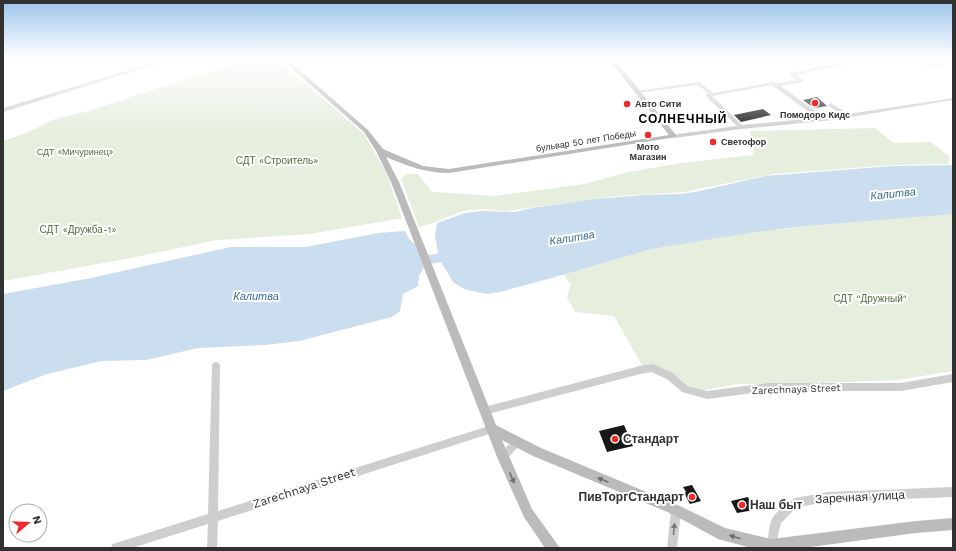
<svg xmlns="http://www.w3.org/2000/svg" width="956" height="551" viewBox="0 0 956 551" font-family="'Work Sans',sans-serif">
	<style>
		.green { fill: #e6eede }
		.water { fill: #cadeef }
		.building { fill: #181818 }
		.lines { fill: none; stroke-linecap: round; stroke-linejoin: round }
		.street { fill: #cecece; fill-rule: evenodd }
		.secondary { fill: #bbb; fill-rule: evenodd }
		.oneway { fill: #6f6f6f }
		.oneway2 { fill: #787878 }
		.poi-dot { fill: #f02a2b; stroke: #fff; stroke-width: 1.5 }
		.labels { text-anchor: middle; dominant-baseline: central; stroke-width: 4; stroke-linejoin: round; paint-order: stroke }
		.far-poi-label { font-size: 9px; font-weight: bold; fill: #313131; stroke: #fff; text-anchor: start }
		.far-street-label { font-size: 9px; fill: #313131; stroke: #fff }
		.far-park-label { font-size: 9px; fill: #50703b; stroke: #fff }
		.park-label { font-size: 10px; fill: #50703b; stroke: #fff }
		.street-label { font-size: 10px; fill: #313131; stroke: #fff }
		.water-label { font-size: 11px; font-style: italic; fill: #386d99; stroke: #fff }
		.far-district-label { font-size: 12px; font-weight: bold; letter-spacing: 1px; fill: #000; stroke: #fff }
		.near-poi-label { font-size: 12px; font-weight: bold; fill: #313131; stroke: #fff; text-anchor: start }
		.near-street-label { font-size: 12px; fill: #313131; stroke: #fff }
	</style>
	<rect width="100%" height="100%" fill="#fff"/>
	<path class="green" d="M 248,59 L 277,59 L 364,134 L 387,174 L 402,218 L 310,234 L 217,240 L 131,258 L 3,281 L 3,141 L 24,134 L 55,119 L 88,111 Z
		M 875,128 L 894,143 L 931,142 L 950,157 L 948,164 L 894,165 L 773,174 L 684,192 L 617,196 L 507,211 L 482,209 L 463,211 L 433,223 L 419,227 L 401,178 L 407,174 L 418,174 L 432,192 L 495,196 L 585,184 L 624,173 L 681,163 L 754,155 L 750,131 Z
		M 953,211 L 953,371 L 898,380 L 820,383 L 738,384 L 694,392 L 644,369 L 614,316 L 575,312 L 567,297 L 571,285 L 559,268 L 604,256 L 733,231 L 786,229 L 857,216 Z"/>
	<path class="water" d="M 953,165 L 953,214 L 805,226 L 755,232 L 651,249 L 541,281 L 500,292 L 486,294 L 464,289 L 453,282 L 441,262 L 425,265 L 419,276 L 418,286 L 403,294 L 400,311 L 392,317 L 299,341 L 265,345 L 198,348 L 146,360 L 102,361 L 47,374 L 3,391 L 3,294 L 91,278 L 231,247 L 306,247 L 378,233 L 405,231 L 409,239 L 427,255 L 438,254 L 435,235 L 437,223 L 465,213 L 481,211 L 515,212 L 532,208 L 595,199 L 644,195 L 680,194 L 695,192 L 765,176 L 892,166 Z"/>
	<path class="building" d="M 817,97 L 827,106 L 814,108 L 803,100 Z
		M 763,109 L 771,115 L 741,122 L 734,115 Z
		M 624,425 L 633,446 L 607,452 L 599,431 Z
		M 692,485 L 701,501 L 690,504 L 684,493 L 686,492 L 683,487 Z
		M 748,497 L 754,510 L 737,513 L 731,501 Z"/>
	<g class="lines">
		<path class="street" d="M 166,59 L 173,59 L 3,112 L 3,108 Z
			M 859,59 L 864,59 L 865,60 L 796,75 L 803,80 L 803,82 L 781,86 L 823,117 L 842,115 L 829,106 L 828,105 L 831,103 L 848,114 L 953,98 L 953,100 L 833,120 L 741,129 L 674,138 L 672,137 L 672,135 L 737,126 L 706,96 L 706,94 L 708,93 L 698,85 L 637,93 L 635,92 L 637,91 L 699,82 L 713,93 L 773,82 L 778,83 L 797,80 L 790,75 L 790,73 ZM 772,85 L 817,118 L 742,125 L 712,96 Z
			M 915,59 L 920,59 L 932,65 L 944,63 L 943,59 L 947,59 L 949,64 L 931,68 Z
			M 216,362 L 219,363 L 220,365 L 218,511 L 492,425 L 495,426 L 496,429 L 495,432 L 492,433 L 218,521 L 217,548 L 207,548 L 208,524 L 132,548 L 111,548 L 112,544 L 116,543 L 208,514 L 212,365 L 213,363 Z
			M 653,364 L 673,373 L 687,386 L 707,391 L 768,383 L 901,383 L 953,374 L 953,382 L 901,391 L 768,391 L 707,399 L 682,392 L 667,379 L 652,372 L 640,374 L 484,415 L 481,414 L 480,411 L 481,408 L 484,407 L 640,366 Z
			M 517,438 L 520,439 L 521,442 L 520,445 L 506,460 L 503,461 L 500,460 L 498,457 L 500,454 L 514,439 Z
			M 953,487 L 953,497 L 828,502 L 797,507 L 781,523 L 778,535 L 777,548 L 769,548 C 767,540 769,524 773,517 C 777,511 786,505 792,500 L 795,498 L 828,492 Z
			M 676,505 L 679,507 L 681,510 L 677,548 L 667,548 L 671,510 L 673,507 Z"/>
		<path class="secondary" d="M 281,59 L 287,59 L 368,130 L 383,149 L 423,166 L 449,169 L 669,135 L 608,59 L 614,59 L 676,135 L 676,137 L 449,173 C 426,173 407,166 386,157 L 399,182 L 496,425 L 541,448 L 680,506 L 725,528 L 771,539 L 916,521 L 953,518 L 953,530 L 916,533 L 803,548 L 751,548 L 718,539 L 672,514 L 533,456 L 502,440 L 532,509 L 560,548 L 545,548 L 524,517 L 497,457 L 391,182 L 376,151 L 364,132 Z"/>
	</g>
	<defs><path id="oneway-solid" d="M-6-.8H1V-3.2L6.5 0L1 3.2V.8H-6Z"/></defs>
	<g class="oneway">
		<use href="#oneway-solid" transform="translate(512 478) rotate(66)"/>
		<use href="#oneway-solid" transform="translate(603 480) rotate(-157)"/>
		<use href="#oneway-solid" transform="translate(735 537) rotate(-163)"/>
	</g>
	<use class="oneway2" href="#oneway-solid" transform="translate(674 529) rotate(-85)"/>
	<linearGradient id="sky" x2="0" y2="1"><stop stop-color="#9cc5eb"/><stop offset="0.43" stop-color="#fff"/><stop offset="1" stop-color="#fff" stop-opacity="0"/></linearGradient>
	<rect width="956" height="136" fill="url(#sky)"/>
	<g class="poi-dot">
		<circle cx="815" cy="103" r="4"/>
		<circle cx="627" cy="104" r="4"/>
		<circle cx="648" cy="135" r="4"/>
		<circle cx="713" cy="142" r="4"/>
		<circle cx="615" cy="439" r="4"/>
		<circle cx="692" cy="497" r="4"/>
		<circle cx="742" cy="505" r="4"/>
	</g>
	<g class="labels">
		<g class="far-poi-label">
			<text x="635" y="104">Авто Сити</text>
			<text x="815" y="115" text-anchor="middle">Помодоро Кидс</text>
			<text x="721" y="142">Светофор</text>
			<text x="648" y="147" text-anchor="middle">Мото<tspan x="648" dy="10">Магазин</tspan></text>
		</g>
		<g class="far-street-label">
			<text transform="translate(586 141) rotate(-9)">бульвар 50 лет Победы</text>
		</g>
		<g class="far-park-label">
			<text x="75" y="152">СДТ «Мичуринец»</text>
		</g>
		<g class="park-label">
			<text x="277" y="160">СДТ «Строитель»</text>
			<text x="78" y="229">СДТ «Дружба-1»</text>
			<text x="870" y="298">СДТ "Дружный"</text>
		</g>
		<g class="street-label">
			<text transform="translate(796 389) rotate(-2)">Zarechnaya Street</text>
		</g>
		<g class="water-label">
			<text transform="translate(893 194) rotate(-6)">Калитва</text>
			<text transform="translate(572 238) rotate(-9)">Калитва</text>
			<text x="256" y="296">Калитва</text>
		</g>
		<g class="far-district-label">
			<text x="683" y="119">СОЛНЕЧНЫЙ</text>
		</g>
		<g class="near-poi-label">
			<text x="623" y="439">Стандарт</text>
			<text x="684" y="497" text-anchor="end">ПивТоргСтандарт</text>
			<text x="750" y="505">Наш быт</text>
		</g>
		<g class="near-street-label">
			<text transform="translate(304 488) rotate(-18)">Zarechnaya Street</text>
			<text transform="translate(860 497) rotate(-3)">Заречная улица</text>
		</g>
	</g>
	<rect width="956" height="551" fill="none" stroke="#313131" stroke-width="8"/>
	<g transform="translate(28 523) rotate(71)"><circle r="19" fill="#ffffff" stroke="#adadad"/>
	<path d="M0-3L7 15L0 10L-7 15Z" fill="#f02a2b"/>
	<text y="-6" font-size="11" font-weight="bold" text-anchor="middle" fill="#313131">N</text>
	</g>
</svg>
